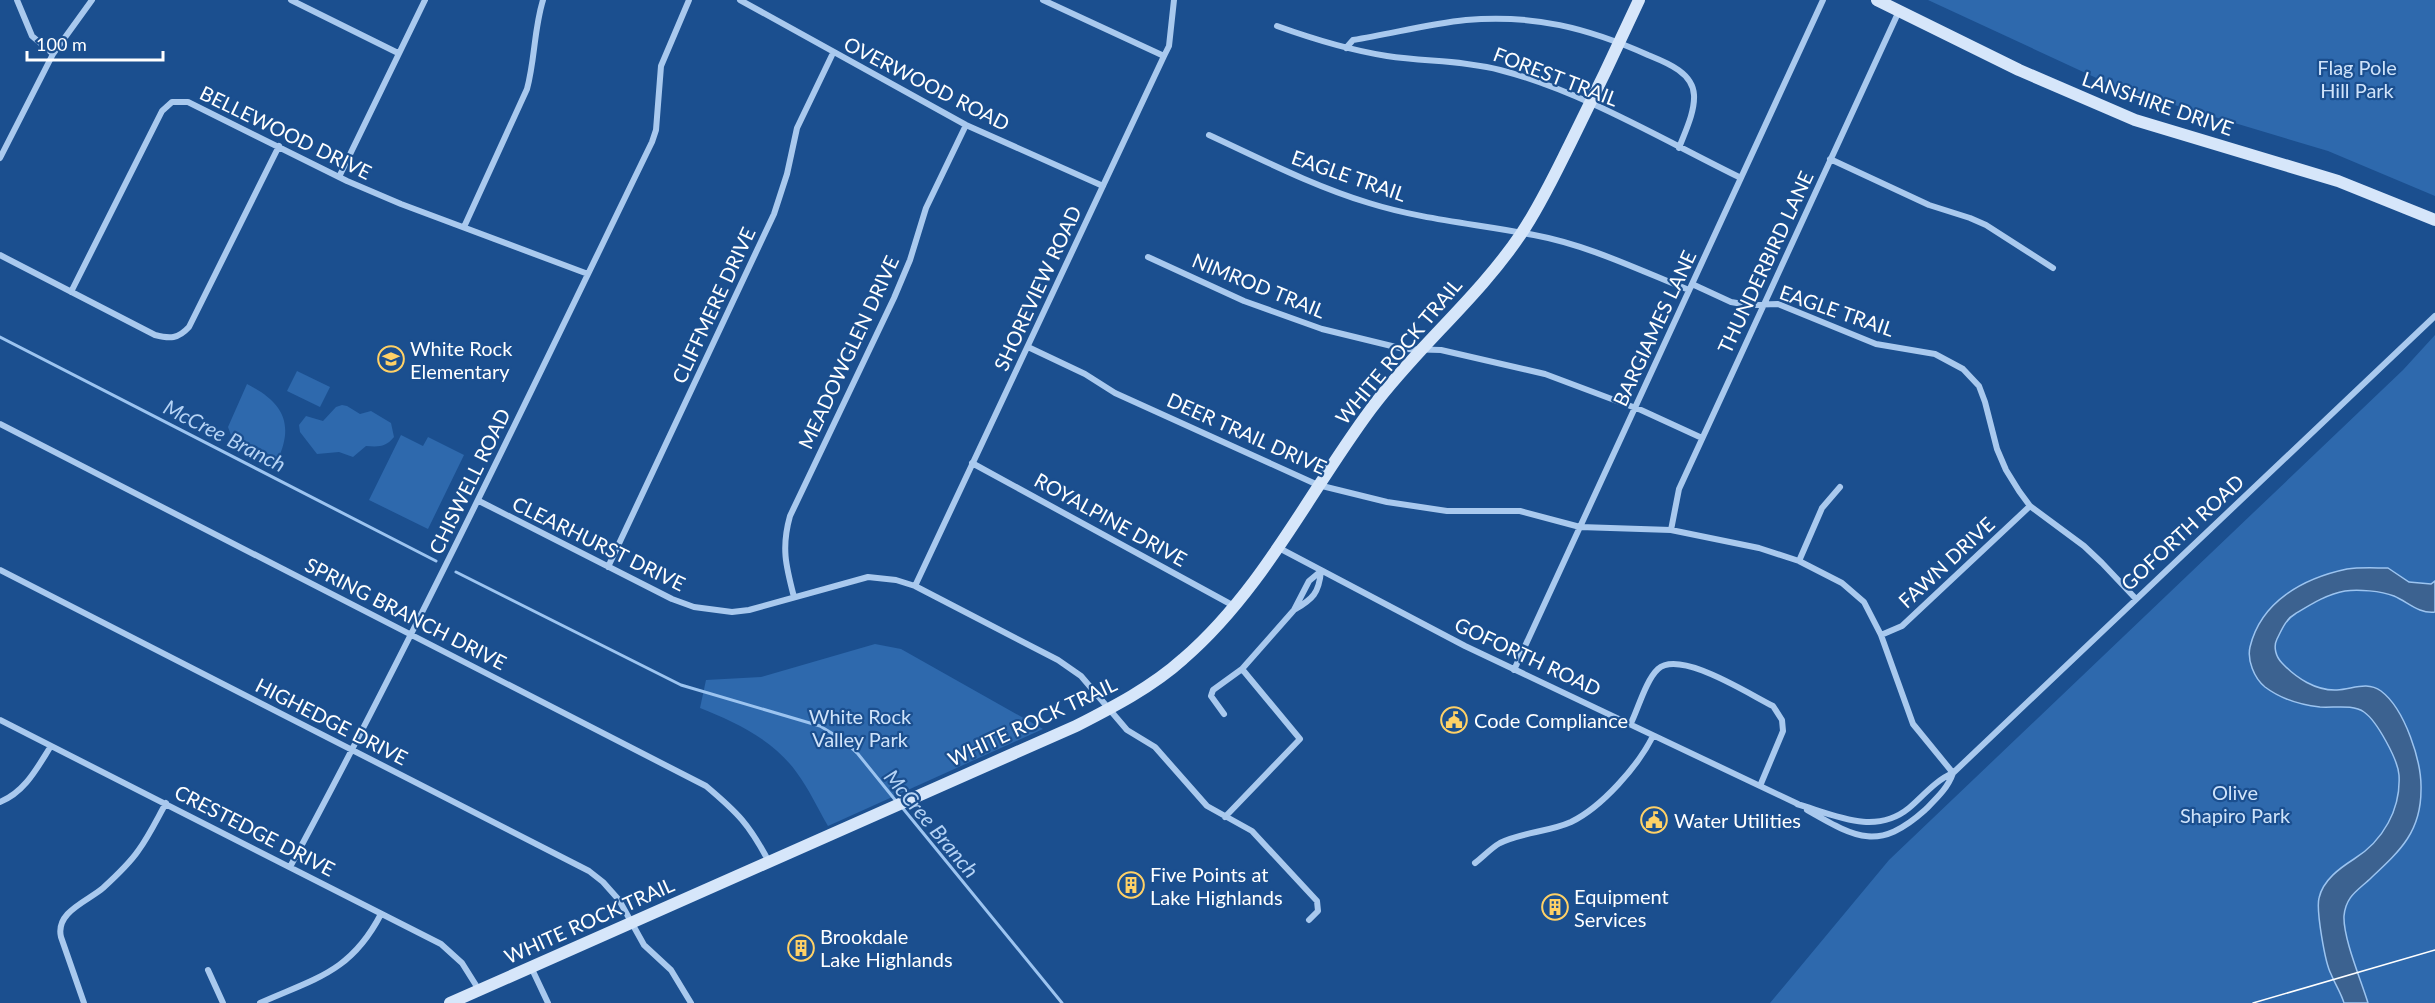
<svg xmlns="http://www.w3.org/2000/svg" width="2435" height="1003" viewBox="0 0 2435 1003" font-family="Lato,sans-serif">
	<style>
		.green { fill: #2e69ad }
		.water { fill: #3c6290; stroke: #9cc4f0; stroke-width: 1.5 }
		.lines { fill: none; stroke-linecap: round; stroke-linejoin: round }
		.stream { stroke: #9cc4f0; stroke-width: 3 }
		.street { stroke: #a9c9ee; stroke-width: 6 }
		.secondary { stroke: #d6e6fa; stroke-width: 12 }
		.tram { stroke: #fff; stroke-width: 1.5 }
		.labels { text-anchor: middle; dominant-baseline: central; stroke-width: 4.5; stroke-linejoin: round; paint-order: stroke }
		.park-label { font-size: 20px; fill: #cfe3fa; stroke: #1b4f8f }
		.street-label { font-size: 20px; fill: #fff; stroke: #1b4f8f }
		.poi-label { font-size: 20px; fill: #fff; stroke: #1b4f8f; text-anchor: start }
		.water-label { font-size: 21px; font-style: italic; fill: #b5d3f5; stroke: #1b4f8f }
	</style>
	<rect width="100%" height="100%" fill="#1b4f8f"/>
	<path class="green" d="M 1928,0 L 2435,0 L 2435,196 L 2328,151 L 2118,88 Z
		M 2435,335 L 2435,1003 L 1770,1003 L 1889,860 L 2403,370 Z
		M 297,371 L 330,387 L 320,407 L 287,391 Z
		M 247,384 C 281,401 295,422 278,459 L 231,435 L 228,427 Z
		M 342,405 L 347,406 L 360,414 L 371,411 L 391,423 L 394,437 C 386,447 379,447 366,446 L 353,457 L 339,452 L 317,454 L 300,432 L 299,425 L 306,416 L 323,421 L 336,407 Z
		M 401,435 L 423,446 L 428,437 L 464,455 L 428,529 L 369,500 Z
		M 875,644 L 901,649 L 1043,729 L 828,826 C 818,809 809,789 797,773 C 774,740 735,722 700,708 L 706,680 L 761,677 Z"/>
	<path class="water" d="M 2388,568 L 2409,582 L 2431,584 L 2435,581 L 2435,612 C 2419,614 2408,602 2394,596 C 2381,591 2358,589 2345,591 C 2327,594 2310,605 2295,614 C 2286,619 2282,629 2277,639 C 2273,647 2276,657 2282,663 C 2296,678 2316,691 2337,690 C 2353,689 2367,681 2381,691 C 2405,709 2422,762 2421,790 C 2421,831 2401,850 2372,877 C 2359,890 2346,895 2344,916 C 2343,938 2361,980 2368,1003 L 2344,1003 C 2341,993 2335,984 2331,974 C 2325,963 2316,910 2319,898 C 2323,880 2340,868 2354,859 C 2383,841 2401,809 2399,775 C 2398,760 2377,721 2364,712 C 2353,704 2334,708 2320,707 C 2301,705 2281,699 2265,687 C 2254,678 2247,660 2250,647 C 2261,601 2304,578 2347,569 C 2360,567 2375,568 2388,568 Z"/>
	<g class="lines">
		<path class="stream" d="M 0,337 L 436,561
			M 456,572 L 681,685 L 820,726 L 843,740 L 858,754 L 896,801
			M 901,806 L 1062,1003"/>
		<path class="street" d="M 17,0 L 32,36 L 53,54
			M 291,0 L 398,53
			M 740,0 L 966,125 L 1103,186
			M 1043,0 L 1164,56
			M 1277,26 C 1313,39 1349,50 1387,56 C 1427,62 1460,60 1500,70 C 1582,91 1665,141 1741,178
			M 1346,48 L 1353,40 C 1391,34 1428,24 1466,20 C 1533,14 1588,28 1648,55 C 1665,62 1693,72 1694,95 C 1695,112 1685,132 1679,148
			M 1209,135 C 1261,159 1313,186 1369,203 C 1423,220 1479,224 1534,235 C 1588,245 1639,270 1689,290
			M 0,158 L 53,54 L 92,0
			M 1830,159 L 1929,205 L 1970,218 L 1986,225 L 2053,268
			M 339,177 L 425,0
			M 464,227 L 527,89 C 535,59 534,29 543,0
			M 0,255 L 155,335 C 170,339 178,339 189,327 L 279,146
			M 1148,257 L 1244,301 L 1322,329 L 1404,349 L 1441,350 L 1545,374 L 1641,410 L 1702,438
			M 1692,284 L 1731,302 L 1748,305 L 1778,304 L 1876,344 L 1935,354 L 1963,369 L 1979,386 L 1985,402 L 1997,449 L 2006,470 L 2019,491 L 2030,506 L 2084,546 L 2102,563 L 2136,599
			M 71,292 L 162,111 L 172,102 L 188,102 L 347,181 L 401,204 L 588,274
			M 1028,347 L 1085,374 L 1115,393 L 1318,485 L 1387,502 L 1447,511 L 1520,511 L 1580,527 L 1671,530 L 1759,548 L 1799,561 L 1842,583 L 1864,602 L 1881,635 L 1913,724 L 1953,773
			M 0,424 L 706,786 C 738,813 749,824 769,862
			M 972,463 L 1234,606
			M 479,501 L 672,599 L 694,607 L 732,612 L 749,610 L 868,577 L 896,580 L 915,586 L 1058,660 L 1081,676 L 1127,730 L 1155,747 L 1207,806 L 1252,831 L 1317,901 L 1318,911 L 1309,920
			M 1671,530 L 1679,489 L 1899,11
			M 1279,548 L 1465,646 L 1798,804
			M 1799,561 L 1822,508 L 1840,487
			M 608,567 L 774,214 L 787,174 L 797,128 L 833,53
			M 0,570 L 589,871 L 603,882 L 619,900 L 644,945 L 671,970 L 691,1003
			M 915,586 L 1164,56 L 1169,46 L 1174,0
			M 794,597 C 786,566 781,548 790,516 L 894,298 L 910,260 L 926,208 L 966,125
			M 1294,610 C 1313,599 1319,593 1321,571
			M 1881,635 L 1902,626 L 2030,506
			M 1514,670 L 1823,0
			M 1224,714 L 1211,696 L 1213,690 L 1242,669
			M 0,720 L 441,944 L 462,963 L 479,990
			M 1631,723 C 1638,709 1646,680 1658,669 C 1680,649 1750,695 1773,706 L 1782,720 L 1783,731 L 1760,786
			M 0,802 C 25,792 37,768 51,746
			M 1797,804 C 1834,815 1875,836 1909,808 C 1923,796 1936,780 1953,773 L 2435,316
			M 1807,810 C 1856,838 1878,852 1925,810 C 1936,799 1948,788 1953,773
			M 1225,817 L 1300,739 L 1242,669 L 1294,610 L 1309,581 L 1321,571
			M 1475,863 C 1483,857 1491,848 1500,843 C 1522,832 1549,832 1571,822 C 1602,807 1638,766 1653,736
			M 290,867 C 418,629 534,385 652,142 L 656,130 L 661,66 L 689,0
			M 531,967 L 548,1003
			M 208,970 L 223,1003
			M 84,1003 L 61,937 C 55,912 88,901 103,888 C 115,877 129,864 138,851 C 149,836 157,819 166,803
			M 260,1003 C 316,978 351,972 381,914"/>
		<path class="secondary" d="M 1877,0 L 2019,70 L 2135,120 L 2338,181 L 2435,220
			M 450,1003 L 1076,726 C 1113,707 1152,687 1183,659 C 1263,590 1309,492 1371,409 C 1417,347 1478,298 1521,234 C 1540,206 1555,174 1570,144 C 1594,96 1617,48 1639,0"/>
		<path class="tram" d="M 2253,1003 L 2435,950"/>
	</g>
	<defs>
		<g id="school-ring" transform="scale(1.35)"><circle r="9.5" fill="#1b4f8f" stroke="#ffd166" stroke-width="1.5"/><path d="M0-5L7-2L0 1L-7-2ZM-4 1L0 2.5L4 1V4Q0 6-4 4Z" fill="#ffd166"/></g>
		<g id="civic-ring" transform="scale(1.35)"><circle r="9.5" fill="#1b4f8f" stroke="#ffd166" stroke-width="1.5"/><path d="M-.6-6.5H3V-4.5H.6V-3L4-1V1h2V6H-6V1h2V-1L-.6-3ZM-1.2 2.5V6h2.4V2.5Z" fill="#ffd166"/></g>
		<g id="building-ring" transform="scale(1.35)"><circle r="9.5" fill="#1b4f8f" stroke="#ffd166" stroke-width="1.5"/><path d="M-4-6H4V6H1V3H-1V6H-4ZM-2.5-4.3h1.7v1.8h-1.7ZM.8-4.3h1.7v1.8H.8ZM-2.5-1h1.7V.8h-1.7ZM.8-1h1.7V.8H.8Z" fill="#ffd166"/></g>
	</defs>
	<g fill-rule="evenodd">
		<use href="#school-ring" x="391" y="359"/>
		<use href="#civic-ring" x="1454" y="720"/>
		<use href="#civic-ring" x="1654" y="820"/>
		<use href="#building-ring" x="1131" y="885"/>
		<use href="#building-ring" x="1555" y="907"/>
		<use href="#building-ring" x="801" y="948"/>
	</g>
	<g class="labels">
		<g class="park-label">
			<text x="2357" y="67">Flag Pole<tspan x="2357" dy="23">Hill Park</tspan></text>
			<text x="860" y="716">White Rock<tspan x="860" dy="23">Valley Park</tspan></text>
			<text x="2235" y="792">Olive<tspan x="2235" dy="23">Shapiro Park</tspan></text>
		</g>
		<g class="street-label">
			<text transform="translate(1556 76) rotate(21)">FOREST TRAIL</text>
			<text transform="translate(927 83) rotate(27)">OVERWOOD ROAD</text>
			<text transform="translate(2158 103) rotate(19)">LANSHIRE DRIVE</text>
			<text transform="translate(286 132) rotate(26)">BELLEWOOD DRIVE</text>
			<text transform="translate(1349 175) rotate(19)">EAGLE TRAIL</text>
			<text transform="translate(1765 262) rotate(-65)">THUNDERBIRD LANE</text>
			<text transform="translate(1259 285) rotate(22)">NIMROD TRAIL</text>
			<text transform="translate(1037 288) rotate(-65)">SHOREVIEW ROAD</text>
			<text transform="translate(713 305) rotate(-65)">CLIFFMERE DRIVE</text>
			<text transform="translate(1837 310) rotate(19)">EAGLE TRAIL</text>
			<text transform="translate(1654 328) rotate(-65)">BARGIAMES LANE</text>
			<text transform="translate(1398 351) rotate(-50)">WHITE ROCK TRAIL</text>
			<text transform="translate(848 352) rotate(-65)">MEADOWGLEN DRIVE</text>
			<text transform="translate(1247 433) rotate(24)">DEER TRAIL DRIVE</text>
			<text transform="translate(469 481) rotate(-64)">CHISWELL ROAD</text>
			<text transform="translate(1111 519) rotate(29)">ROYALPINE DRIVE</text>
			<text transform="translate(2182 532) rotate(-43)">GOFORTH ROAD</text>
			<text transform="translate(599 543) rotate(26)">CLEARHURST DRIVE</text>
			<text transform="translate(1946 562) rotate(-43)">FAWN DRIVE</text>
			<text transform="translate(406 613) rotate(27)">SPRING BRANCH DRIVE</text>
			<text transform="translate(1528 656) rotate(25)">GOFORTH ROAD</text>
			<text transform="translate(332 721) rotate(27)">HIGHEDGE DRIVE</text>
			<text transform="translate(1032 721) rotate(-25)">WHITE ROCK TRAIL</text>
			<text transform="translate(255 830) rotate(27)">CRESTEDGE DRIVE</text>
			<text transform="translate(589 920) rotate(-24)">WHITE ROCK TRAIL</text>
		</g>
		<g class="poi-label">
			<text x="410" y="348">White Rock<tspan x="410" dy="23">Elementary</tspan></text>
			<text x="1474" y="720">Code Compliance</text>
			<text x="1674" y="820">Water Utilities</text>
			<text x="1150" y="874">Five Points at<tspan x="1150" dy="23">Lake Highlands</tspan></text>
			<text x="1574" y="896">Equipment<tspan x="1574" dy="23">Services</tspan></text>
			<text x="820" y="936">Brookdale<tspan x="820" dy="23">Lake Highlands</tspan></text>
		</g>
		<g class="water-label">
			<text transform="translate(225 435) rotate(27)">McCree Branch</text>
			<text transform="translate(932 823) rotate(50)">McCree Branch</text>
		</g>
	</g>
	<path d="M27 51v9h136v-9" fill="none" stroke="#ffffff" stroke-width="3"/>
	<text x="36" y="51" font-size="18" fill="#ffffff" stroke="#1b4f8f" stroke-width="4.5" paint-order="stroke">100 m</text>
</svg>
